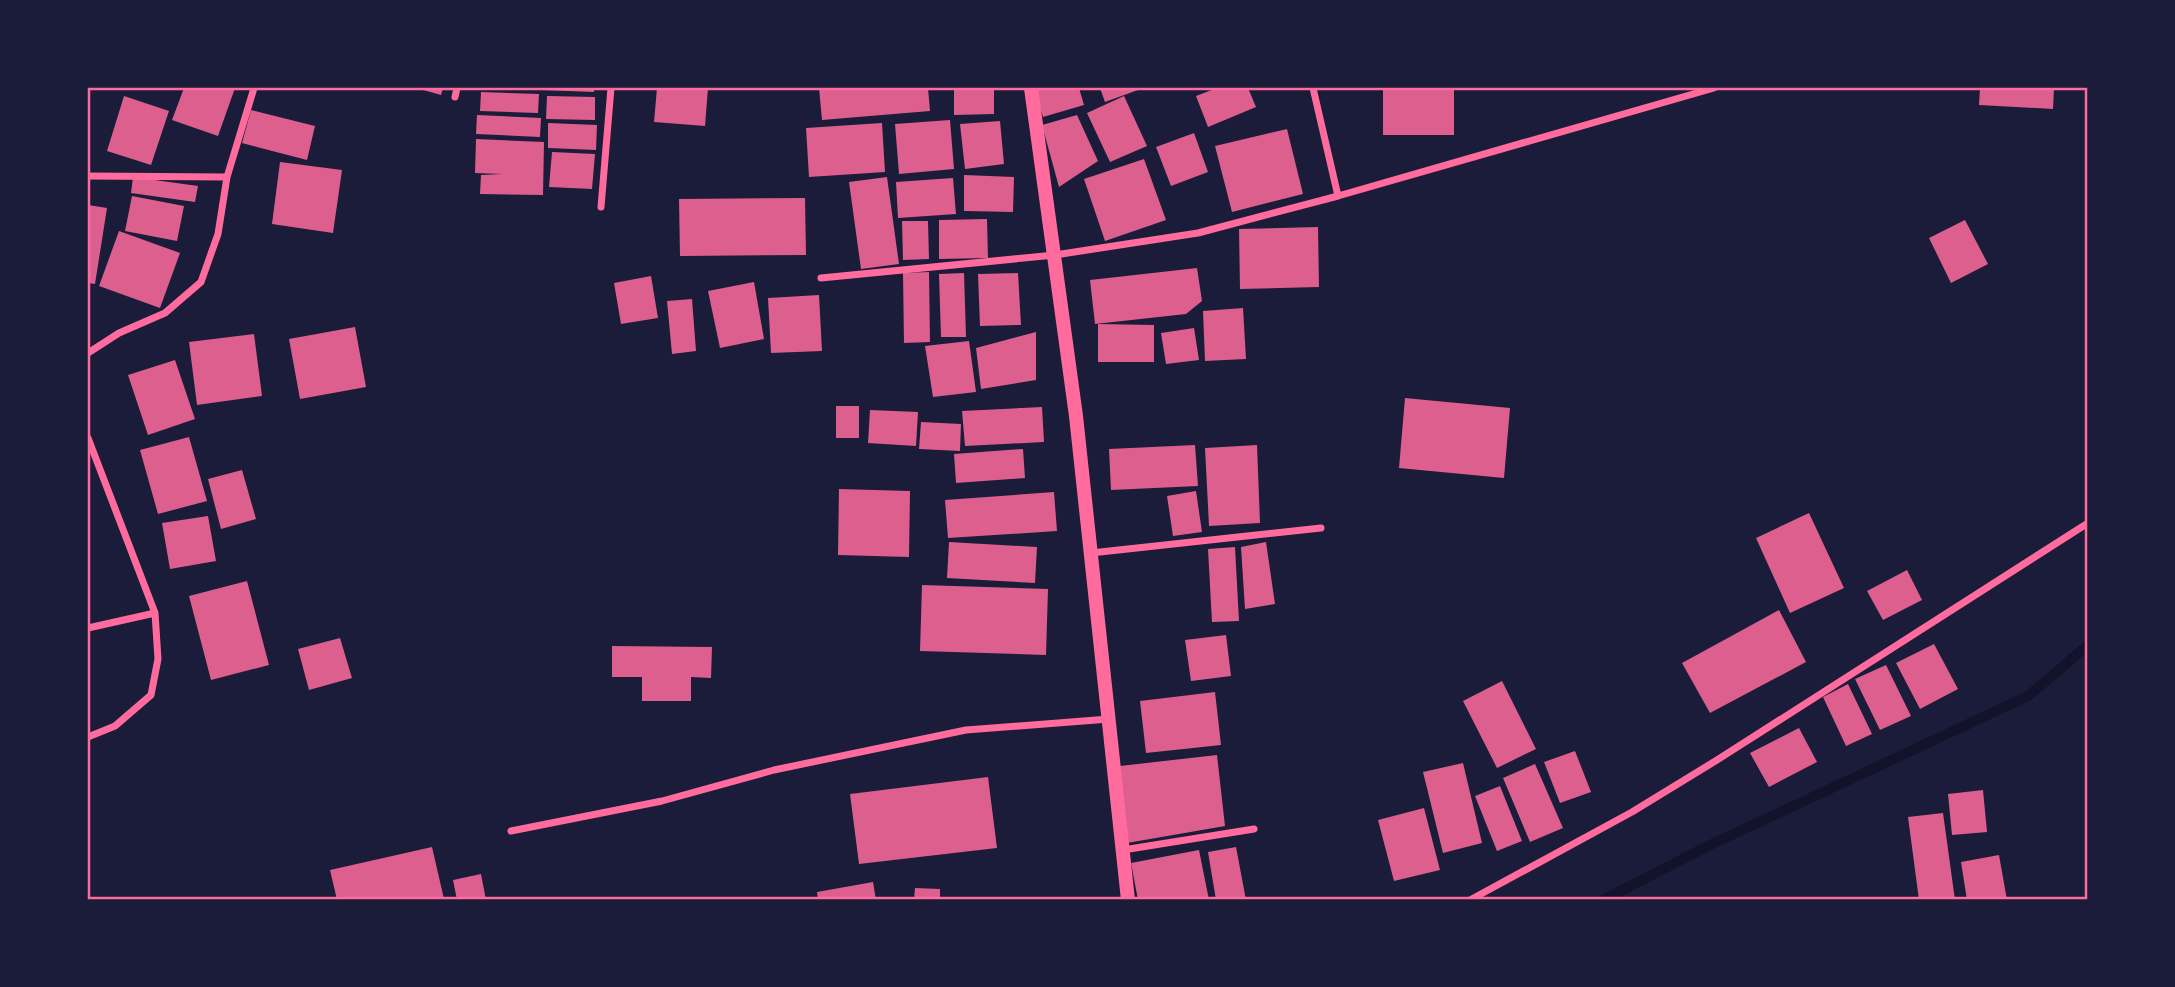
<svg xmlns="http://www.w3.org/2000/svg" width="2175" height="987" viewBox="0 0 2175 987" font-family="Helvetica,sans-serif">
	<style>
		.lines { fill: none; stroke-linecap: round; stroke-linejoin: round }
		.stream { stroke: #12122b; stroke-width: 10 }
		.building { fill: #dd5f8e }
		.minor { stroke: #ff6b9d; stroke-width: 7 }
		.secondary { stroke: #ff6b9d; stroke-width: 14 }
		.neatline { fill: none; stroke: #ff6b9d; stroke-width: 2.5 }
	</style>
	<rect width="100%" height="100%" fill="#1b1b3a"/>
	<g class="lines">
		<path class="stream" d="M 1603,900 L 1708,846 L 2028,696 L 2088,645"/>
	</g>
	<path class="building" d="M 184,88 L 235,88 L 218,136 L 172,120 Z
		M 416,88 L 443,88 L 441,95 Z
		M 541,88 L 594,88 L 594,92 L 541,90 Z
		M 657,88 L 708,88 L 705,126 L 654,122 Z
		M 819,88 L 928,88 L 930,111 L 822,120 Z
		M 954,88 L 994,88 L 994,114 L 954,115 Z
		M 1034,88 L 1079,88 L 1084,105 L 1043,117 Z
		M 1100,88 L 1137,88 L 1138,90 L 1105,102 Z
		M 1217,88 L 1248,88 L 1256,107 L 1208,127 L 1196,96 Z
		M 1383,88 L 1454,88 L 1454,135 L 1383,135 Z
		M 1980,88 L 2054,88 L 2053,109 L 1979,105 Z
		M 481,92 L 539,94 L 538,113 L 480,111 Z
		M 124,96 L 169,111 L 151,165 L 107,151 Z
		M 547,96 L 595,97 L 595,120 L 546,119 Z
		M 1124,96 L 1147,146 L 1110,162 L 1087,113 Z
		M 251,110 L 315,126 L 307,160 L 242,143 Z
		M 477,115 L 541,118 L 540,137 L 476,134 Z
		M 1077,115 L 1098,161 L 1059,187 L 1042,125 Z
		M 950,120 L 954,169 L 899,174 L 895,124 Z
		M 1000,121 L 1004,164 L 965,169 L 960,124 Z
		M 548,123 L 597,125 L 596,150 L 548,148 Z
		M 882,123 L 885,172 L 809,177 L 806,128 Z
		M 1287,129 L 1303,194 L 1232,212 L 1215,146 Z
		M 1194,133 L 1208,172 L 1171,186 L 1156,147 Z
		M 476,139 L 544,142 L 543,195 L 480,194 L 481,175 L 502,174 L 475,173 Z
		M 552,152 L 595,154 L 592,189 L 549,187 Z
		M 1144,159 L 1166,220 L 1105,241 L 1084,179 Z
		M 280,162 L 342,170 L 333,233 L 272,224 Z
		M 964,175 L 1014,177 L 1013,212 L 964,211 Z
		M 133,177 L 198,186 L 195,202 L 131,193 Z
		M 887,177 L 899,264 L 861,269 L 849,182 Z
		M 953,178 L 956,214 L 898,218 L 896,182 Z
		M 132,196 L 184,206 L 177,241 L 125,231 Z
		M 805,198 L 806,255 L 680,256 L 679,199 Z
		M 88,205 L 107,208 L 95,284 L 88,283 Z
		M 987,219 L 988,258 L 939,259 L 939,220 Z
		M 1965,220 L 1988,264 L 1951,283 L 1929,238 Z
		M 902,221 L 928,221 L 929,259 L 903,260 Z
		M 1318,227 L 1319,287 L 1240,289 L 1239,229 Z
		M 119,231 L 180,253 L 160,308 L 99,286 Z
		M 1197,268 L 1202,301 L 1186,314 L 1095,324 L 1090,280 Z
		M 929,272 L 930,342 L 904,343 L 903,273 Z
		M 964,273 L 966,337 L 941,337 L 939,274 Z
		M 1018,273 L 1021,325 L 980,326 L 978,274 Z
		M 651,276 L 658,318 L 621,324 L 614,283 Z
		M 754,282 L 764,339 L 720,348 L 708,291 Z
		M 819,295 L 822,351 L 771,353 L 768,298 Z
		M 692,299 L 696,351 L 672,354 L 667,301 Z
		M 1243,308 L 1246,359 L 1205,361 L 1203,311 Z
		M 1098,324 L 1154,325 L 1154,362 L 1098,362 Z
		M 355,327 L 366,387 L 300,399 L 289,339 Z
		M 1194,328 L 1199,360 L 1166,364 L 1161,333 Z
		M 1036,332 L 1036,380 L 981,389 L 976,348 Z
		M 254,334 L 262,396 L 197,405 L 189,342 Z
		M 969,341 L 976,392 L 933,397 L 925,346 Z
		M 175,360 L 195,419 L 148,435 L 128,375 Z
		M 1405,398 L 1510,408 L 1504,478 L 1399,468 Z
		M 836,406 L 859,406 L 859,438 L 836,438 Z
		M 1042,407 L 1044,442 L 965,446 L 962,411 Z
		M 870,410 L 918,412 L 916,446 L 868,443 Z
		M 921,422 L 961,424 L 960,451 L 919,449 Z
		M 189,437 L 207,501 L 158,514 L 140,450 Z
		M 1195,445 L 1198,486 L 1111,490 L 1109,449 Z
		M 1257,445 L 1260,523 L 1209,526 L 1205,448 Z
		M 1023,449 L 1025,478 L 956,483 L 954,454 Z
		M 242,470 L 256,519 L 221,529 L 208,479 Z
		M 839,489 L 910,491 L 909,557 L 838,555 Z
		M 1196,491 L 1202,532 L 1173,536 L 1167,496 Z
		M 1054,492 L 1057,531 L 948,538 L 945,500 Z
		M 1809,513 L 1844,588 L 1790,613 L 1756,538 Z
		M 208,516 L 216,561 L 170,569 L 162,523 Z
		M 949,542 L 1037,547 L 1035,583 L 947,578 Z
		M 1266,542 L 1275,604 L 1245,609 L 1241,547 Z
		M 1235,547 L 1239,621 L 1212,622 L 1208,549 Z
		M 1907,570 L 1922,600 L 1883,620 L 1867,591 Z
		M 247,581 L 269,665 L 211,680 L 189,596 Z
		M 922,585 L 1048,589 L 1046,655 L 920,651 Z
		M 1779,610 L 1806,662 L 1710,713 L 1682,663 Z
		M 1226,635 L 1231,676 L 1191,681 L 1185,640 Z
		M 340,638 L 352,678 L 309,690 L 298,649 Z
		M 1934,644 L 1958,689 L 1920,709 L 1896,663 Z
		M 612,646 L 712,647 L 711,678 L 691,677 L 691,701 L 642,701 L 642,677 L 612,677 Z
		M 1886,665 L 1911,716 L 1880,730 L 1855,679 Z
		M 1502,681 L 1536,749 L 1497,768 L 1463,701 Z
		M 1848,684 L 1872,734 L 1846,746 L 1823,697 Z
		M 1215,692 L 1221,745 L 1146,753 L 1140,701 Z
		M 1799,728 L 1817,762 L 1769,787 L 1750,753 Z
		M 1575,751 L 1591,792 L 1560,803 L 1544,762 Z
		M 1217,755 L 1225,826 L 1127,843 L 1120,766 Z
		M 1463,763 L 1482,843 L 1443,853 L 1423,772 Z
		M 1535,764 L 1563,828 L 1530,842 L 1503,778 Z
		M 988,777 L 997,848 L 859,864 L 850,794 Z
		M 1500,786 L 1522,841 L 1497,851 L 1475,796 Z
		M 1983,790 L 1987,832 L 1952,835 L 1948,794 Z
		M 1424,808 L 1440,870 L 1394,881 L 1378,820 Z
		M 1943,813 L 1955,900 L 1919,900 L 1908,817 Z
		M 432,847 L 444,899 L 337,900 L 330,870 Z
		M 1236,847 L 1246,900 L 1216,900 L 1208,852 Z
		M 1199,850 L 1209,900 L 1138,900 L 1131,863 Z
		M 1999,855 L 2007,900 L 1967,900 L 1961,862 Z
		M 481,874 L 486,900 L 457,900 L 453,880 Z
		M 873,882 L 876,900 L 818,900 L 817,892 Z
		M 915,888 L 940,889 L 940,900 L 914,900 Z"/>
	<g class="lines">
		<path class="minor" d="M 455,97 L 457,88
			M 88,176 L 227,177
			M 1338,196 L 1714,88
			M 601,207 L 611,88
			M 821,278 L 1055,255 L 1198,233 L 1338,196 L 1313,88
			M 88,353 L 119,333 L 165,313 L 201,282 L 218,234 L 227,177 L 254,88
			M 88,438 L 155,613 L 158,659 L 151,695 L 115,726 L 88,737
			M 1091,553 L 1321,528
			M 88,628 L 155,613
			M 511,831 L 662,801 L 774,770 L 966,730 L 1109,719
			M 1123,850 L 1254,829
			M 1470,900 L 1632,812 L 1717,760 L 2088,523"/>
		<path class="secondary" d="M 1031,88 L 1076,416 L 1128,900"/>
	</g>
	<rect width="2175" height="987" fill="none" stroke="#1b1b3a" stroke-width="178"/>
	<rect x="89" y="89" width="1997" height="809" class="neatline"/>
</svg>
